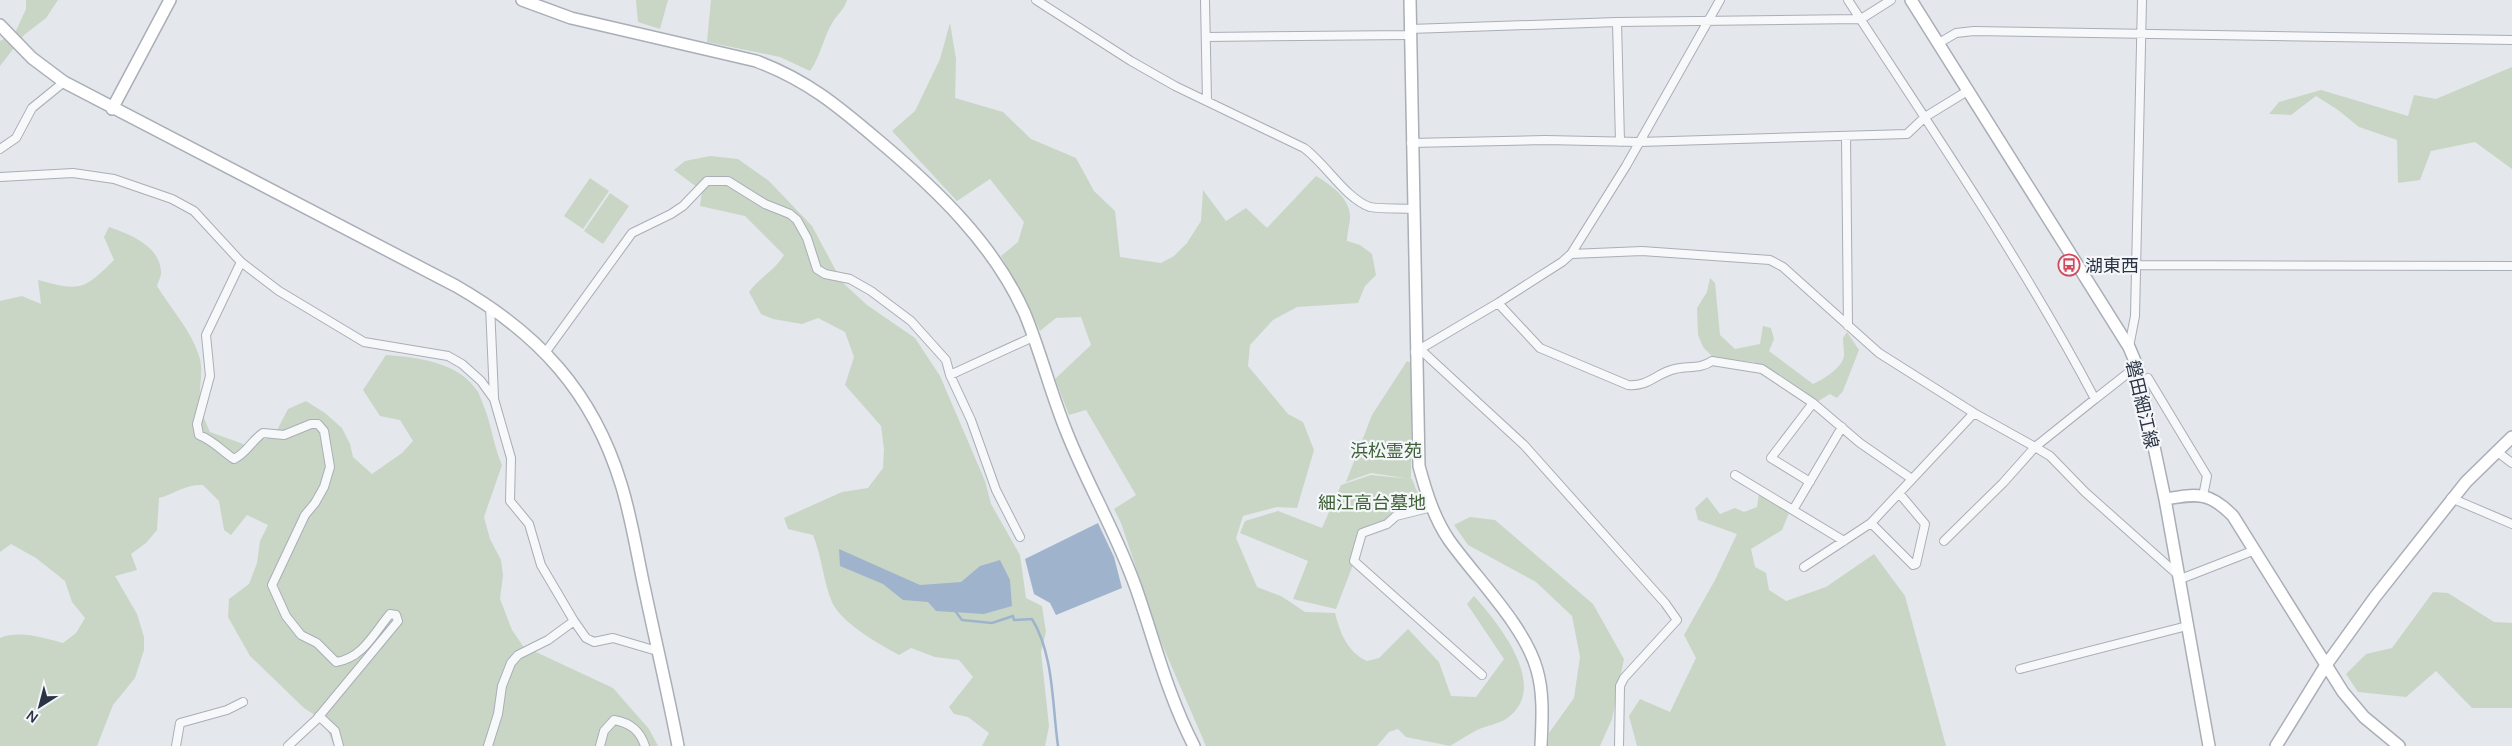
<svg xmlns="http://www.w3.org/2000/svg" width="2512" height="746" viewBox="0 0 2512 746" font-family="Manrope,'Noto Sans JP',sans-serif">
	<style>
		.green { fill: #c9d6c5 }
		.water { fill: #9fb4cc }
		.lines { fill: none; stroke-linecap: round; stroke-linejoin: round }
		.stream { stroke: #9fb4cc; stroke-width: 2.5 }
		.street-casing { stroke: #a9aeb7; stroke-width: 10 }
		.secondary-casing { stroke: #a9aeb7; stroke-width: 14 }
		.street { stroke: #f7f8fa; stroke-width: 8 }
		.secondary { stroke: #fff; stroke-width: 11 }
		.labels { text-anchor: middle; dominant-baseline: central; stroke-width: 4.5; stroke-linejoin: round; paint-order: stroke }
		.poi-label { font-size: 18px; fill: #2b3445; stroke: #f4f6f9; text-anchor: start }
		.street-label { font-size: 18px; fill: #2b3445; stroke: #f4f6f9 }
		.park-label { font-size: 18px; fill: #3f6138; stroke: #f4f6f9 }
	</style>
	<rect width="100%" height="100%" fill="#e4e7ec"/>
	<path class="green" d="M 26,0 L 58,0 L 46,18 L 24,35 L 0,66 L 0,41 L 15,33 L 26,9 Z
		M 636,0 L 668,0 L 660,29 L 638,22 Z
		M 711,0 L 847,0 C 844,9 839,13 834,20 C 823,37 821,56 810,71 L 780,57 L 707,42 Z
		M 950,23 L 956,59 L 955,98 L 1003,112 L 1031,139 L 1076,158 L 1094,191 L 1115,211 L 1120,257 L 1161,263 L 1174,256 L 1187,243 L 1201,221 L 1203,190 L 1226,221 L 1246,208 L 1267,228 L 1316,176 C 1331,185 1350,198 1350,217 C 1350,224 1347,233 1347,241 L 1360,245 L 1372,254 L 1376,275 L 1365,286 L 1358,303 L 1297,307 L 1273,320 L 1250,345 L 1248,366 L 1288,414 L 1303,422 L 1314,450 L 1297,508 L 1277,507 L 1243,516 L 1236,538 L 1257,587 L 1281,596 L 1305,612 L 1335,613 C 1340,632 1347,652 1367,661 L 1379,658 L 1408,629 L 1439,662 L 1451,696 L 1476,697 L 1504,659 L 1467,604 L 1474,596 C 1498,623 1552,688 1506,719 C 1498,724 1486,726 1477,730 C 1467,735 1459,741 1450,746 L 1406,737 L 1398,729 L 1389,732 L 1377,746 L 1206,746 L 1161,642 L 1121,523 L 1114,509 L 1136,495 L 1086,410 L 1069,415 L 1055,379 L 1091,345 L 1081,317 L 1056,318 L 1040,331 L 1029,307 L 1001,256 L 1018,242 L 1024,222 L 990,179 L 957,201 L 892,131 L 915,111 L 940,59 Z
		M 2512,67 L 2512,169 L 2475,142 L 2431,151 L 2420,180 L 2398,183 L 2397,140 L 2359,127 L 2338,110 L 2316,96 L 2291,115 L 2269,114 L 2279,102 L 2321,90 L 2408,116 L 2414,95 L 2436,99 Z
		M 710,156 L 738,159 L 769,181 L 812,226 L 842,282 L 867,305 L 915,338 L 940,376 L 985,481 L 991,504 L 1020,555 L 1026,598 L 1042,606 L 1046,632 L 1041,652 L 1049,726 L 1045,746 L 982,746 L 989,733 L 968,717 L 954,714 L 949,707 L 973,677 L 959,660 L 935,657 L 911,648 L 899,655 C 879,644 841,623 832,602 C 823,581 822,557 813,535 L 788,529 L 784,518 L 842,492 L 868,488 L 883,468 L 884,449 L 881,426 L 845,385 L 854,357 L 845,332 L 818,318 L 802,324 L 773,319 L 761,314 L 749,292 C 759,278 776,269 784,255 L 745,216 L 700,206 L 702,191 L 674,170 L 685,161 Z
		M 590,178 L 609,191 L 583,229 L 564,216 Z
		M 610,193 L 629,206 L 603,244 L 584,231 Z
		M 109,227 C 129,234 159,245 161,271 C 162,275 158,282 157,286 C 171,309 191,330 199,356 C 204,371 199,384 200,399 C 200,411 205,420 210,432 L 246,445 L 274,436 L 288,409 L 306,401 L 325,413 L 342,428 L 350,444 L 353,457 L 372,474 L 402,453 L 413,441 L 400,420 L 380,416 L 363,390 L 386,355 C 415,357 457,362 475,388 C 480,393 482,403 485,409 C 492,428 494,447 502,465 L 484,517 L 490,539 L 501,560 L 503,575 L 500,599 L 512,630 L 523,646 L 613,688 L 649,729 L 658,746 L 334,746 L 324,721 L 304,708 L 250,656 L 228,617 L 229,599 L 249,584 L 257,563 L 260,541 L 268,525 L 247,515 L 231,535 L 224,530 L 219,501 L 203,485 C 185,484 177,493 159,498 L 157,530 L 146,543 L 131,554 L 137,570 L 115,576 L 137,614 L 144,637 L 144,650 L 135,678 L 113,705 L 97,746 L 0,746 L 0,638 C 20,630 43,638 63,643 L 76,633 L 85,618 L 72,602 L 65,581 L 36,558 L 11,544 L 0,552 L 0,301 L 22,296 L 41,304 L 38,280 C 80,291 83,291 114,260 L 104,237 Z
		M 1710,278 L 1715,283 L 1720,335 L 1735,349 L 1760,344 L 1763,326 L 1771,328 L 1774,339 L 1769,351 L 1813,384 C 1823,380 1845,366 1844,354 C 1844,349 1843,344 1843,338 L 1847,332 L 1859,350 L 1843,391 L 1837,398 L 1830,394 L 1815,403 L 1754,362 L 1714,358 L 1703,347 L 1698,335 L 1697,308 L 1707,292 Z
		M 1407,361 L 1411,363 L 1411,479 L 1371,473 L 1346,482 L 1372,415 Z
		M 1371,475 L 1412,479 L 1425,512 L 1395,517 L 1366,531 L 1336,609 L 1293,599 L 1308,561 L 1240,533 L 1245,521 L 1278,511 L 1322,528 L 1341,485 Z
		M 1759,493 L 1789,513 L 1782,530 L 1751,549 L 1755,567 L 1766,573 L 1769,590 L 1786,601 L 1826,587 L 1874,554 L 1905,596 L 1946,746 L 1637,746 L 1629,716 L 1640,699 L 1670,712 L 1696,658 L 1684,635 L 1715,580 L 1737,534 L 1698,520 L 1695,508 L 1707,497 L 1720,514 L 1735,508 L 1744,512 L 1757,507 Z
		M 1470,517 L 1495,520 L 1593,604 L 1624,659 L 1612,719 L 1600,746 L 1548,746 L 1549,733 L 1574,698 L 1580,657 L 1572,616 L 1536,582 L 1468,545 L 1454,525 Z
		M 2433,592 L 2448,593 L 2494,622 L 2512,623 L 2512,708 L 2472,708 L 2436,671 L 2406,697 L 2358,692 L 2346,674 L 2366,654 L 2392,648 Z"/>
	<path class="water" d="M 1098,523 L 1114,557 L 1122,588 L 1056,615 L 1050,603 L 1034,594 L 1025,559 Z
		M 839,549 L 920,585 L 961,582 L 980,566 L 1000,560 L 1010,580 L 1012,606 L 984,614 L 936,611 L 928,602 L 903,600 L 883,584 L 840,566 Z"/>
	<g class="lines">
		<path class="stream" d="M 956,612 L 962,620 L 992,623 L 1013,616 L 1014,620 L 1032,619 C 1054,655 1052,704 1058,746"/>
		<g class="street-casing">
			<path id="street" d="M 1036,0 L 1131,61 L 1175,86 L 1304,148 C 1326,164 1346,199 1370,207 C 1378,209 1402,208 1413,209
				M 1205,0 L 1207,101
				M 1848,0 C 1933,131 2022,261 2095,399 L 2137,366
				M 1617,22 L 1620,142
				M 1410,29 L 1617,22 L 1861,19 L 1891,0
				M 1206,37 L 1410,35
				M 1939,43 L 1956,33 L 1974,31 L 2512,40
				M 1846,136 L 1848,326
				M 1411,143 L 1545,140 L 1639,142 L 1907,134 L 1925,117 L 1969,90
				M 0,149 L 16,138 L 32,108 L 64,82
				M 0,177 L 73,173 L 114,179 L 172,199 L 194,211 L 241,262 L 279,291 L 364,342 L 448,356 L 462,364 L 481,381 L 494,399 L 511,458 L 510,501 L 529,524 L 541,565 L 574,621 L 586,638 L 594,642 L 613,638 L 657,651
				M 1571,254 L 1626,166 L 1720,0
				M 241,262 L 206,335 L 210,376 L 197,424 L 199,435 C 214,441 222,451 234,459 C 247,453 251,441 263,433 L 284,435 L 311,424 L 318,424 L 324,431 L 330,467 L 324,487 L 315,503 L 305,515 L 272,585 L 286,616 L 301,635 L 317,643 L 336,662 C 363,658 374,633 390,614 L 396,615 L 398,621 L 316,720 L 288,746
				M 2136,265 L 2512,266
				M 1498,303 L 1540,348 L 1628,385 C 1649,387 1656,373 1675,369 C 1688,366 1701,369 1712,361 L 1762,369 L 1813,403 L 1860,443 L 1912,479
				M 490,306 L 494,397
				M 2129,347 L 2135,316 L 2142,0
				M 1415,352 L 1498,303 L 1562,262 L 1571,254 L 1642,251 L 1770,260 L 1783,267 L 1879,353 L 1974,413 L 2035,447 L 2003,483 L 1944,541
				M 1415,352 L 1423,352 L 1524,445 L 1665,603 L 1677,620 L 1624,678 L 1620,686 L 1619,746
				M 545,353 L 632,233 L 671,214 L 683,206 L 707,181 L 728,181 L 765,204 L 790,214 L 797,220 L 807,238 L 817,269 L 825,274 L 850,279 L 871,291 L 911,321 L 946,360 L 950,375 L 971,420 L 996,490 L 1020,537
				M 950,375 L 1033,337
				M 2148,378 L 2207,476 L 2203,496
				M 2095,399 L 2035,447 L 2050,456 L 2085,492 L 2177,574
				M 2496,451 L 2512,463
				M 1735,475 L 1844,541
				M 1810,482 L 1771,458 L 1813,403
				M 2451,498 L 2512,524
				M 1432,507 L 1396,516 L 1387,524 L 1362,533 L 1354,561 L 1482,675
				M 1793,510 L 1842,427
				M 1871,523 L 1913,565 L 1916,564 L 1925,524 L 1899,493
				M 1804,567 L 1871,523 L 1974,413
				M 2178,580 L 2255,550
				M 2020,669 L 2187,626
				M 319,716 L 335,731 L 339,746
				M 176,746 L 180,723 L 227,710 L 243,702
				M 488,746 L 498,714 L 502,686 L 511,663 L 518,655 L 548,640 L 574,621
				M 600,746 L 604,731 L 614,720 C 631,723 640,731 645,746"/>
		</g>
		<g class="secondary-casing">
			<path id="secondary" d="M 522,0 L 571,18 L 756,61 C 807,80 838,106 879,141 C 936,189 994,244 1025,314 C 1041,353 1051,394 1067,433 C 1088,486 1117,534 1136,588 C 1155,642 1167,694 1194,746
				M 1410,0 L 1419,466 C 1426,492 1434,518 1449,540 C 1476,578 1525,626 1537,670 C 1544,694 1542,721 1541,746
				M 1911,0 L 2129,347 L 2137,366 L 2165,499 L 2209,746
				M 0,25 L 32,58 L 64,82 L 456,286 C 538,333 593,392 621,484 C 632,519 637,555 645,591 C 656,643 668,694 678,746
				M 112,109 L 170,0
				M 2165,499 C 2196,494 2209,491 2233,516 L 2343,692 L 2364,717 L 2399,746
				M 2276,746 L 2326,665 L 2375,597 L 2466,482 L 2512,437"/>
		</g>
		<use href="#street" class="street"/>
		<use href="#secondary" class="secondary"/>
	</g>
	<defs>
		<g id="bus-ring" transform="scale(1.125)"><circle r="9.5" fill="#f4f6f9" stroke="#d1495b" stroke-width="1.5"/><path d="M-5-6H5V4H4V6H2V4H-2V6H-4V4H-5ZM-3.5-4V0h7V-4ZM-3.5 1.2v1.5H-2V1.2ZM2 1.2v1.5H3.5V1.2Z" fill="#d1495b"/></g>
	</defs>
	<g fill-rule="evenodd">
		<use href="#bus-ring" x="2069" y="265"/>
	</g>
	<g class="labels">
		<g class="poi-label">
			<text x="2085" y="265">湖東西</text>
		</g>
		<g class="street-label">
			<text transform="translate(2143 404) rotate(77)">磐田細江線</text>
		</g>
		<g class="park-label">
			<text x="1386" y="450">浜松霊苑</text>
			<text x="1372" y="502">細江高台墓地</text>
		</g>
	</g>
	<g transform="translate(40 706) rotate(216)" stroke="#f4f6f9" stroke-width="4" paint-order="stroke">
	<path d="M0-4L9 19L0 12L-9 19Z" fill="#2b3445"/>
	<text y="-8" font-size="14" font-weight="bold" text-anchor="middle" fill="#2b3445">N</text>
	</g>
</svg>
